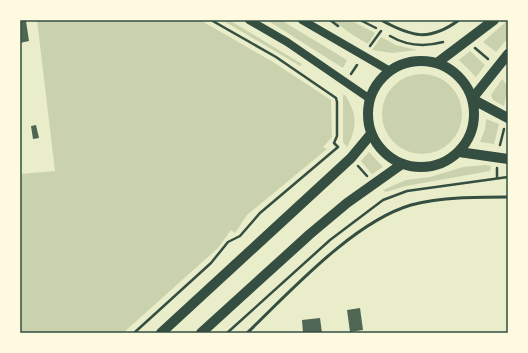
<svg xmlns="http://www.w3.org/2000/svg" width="528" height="353" viewBox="0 0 528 353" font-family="'IBM Plex Sans',sans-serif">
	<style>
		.green { fill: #cad2ad }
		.building { fill: #4f6655 }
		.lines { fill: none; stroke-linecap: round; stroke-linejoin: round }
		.path { stroke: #344e41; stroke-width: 2.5 }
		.service { stroke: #344e41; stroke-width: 3 }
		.secondary { stroke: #344e41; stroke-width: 8 }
		.primary { stroke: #344e41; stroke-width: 10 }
		.trunk { stroke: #344e41; stroke-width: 10 }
		.neatline { fill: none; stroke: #344e41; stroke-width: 1.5 }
	</style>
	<rect width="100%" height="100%" fill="#e9edc9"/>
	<path class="green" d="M 37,20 L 200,20 L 273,62 L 331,100 L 332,137 L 323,147 L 327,149 L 247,215 L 235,233 L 231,230 L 218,248 L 123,333 L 20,333 L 20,174 L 55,171 Z
		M 222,20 L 228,20 L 234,23 L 302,64 L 300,66 Z
		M 267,20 L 281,20 L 347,60 L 343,68 Z
		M 332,20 L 350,20 L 375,33 L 368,44 L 353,35 Z
		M 508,20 L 508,38 L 496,52 L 483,42 Z
		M 381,37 L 396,45 L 417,50 L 392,53 L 372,50 Z
		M 470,51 L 485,65 L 476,77 L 459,60 Z
		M382 114a40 40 0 1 1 80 0a40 40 0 1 1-80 0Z
		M 502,79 L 508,86 L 504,106 L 493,100 L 491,95 Z
		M 343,95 L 345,95 C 357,114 358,126 347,147 L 343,142 Z
		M 486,119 L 499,124 L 494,144 L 480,142 L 485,129 Z
		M 369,152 L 383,167 L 372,174 L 361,161 Z
		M 485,165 L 491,166 L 490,171 L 406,186 L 386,192 L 383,190 L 406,180 L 430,177 L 463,167 Z"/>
	<path class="building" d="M 20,20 L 29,20 L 26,21 L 29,41 L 20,43 Z
		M 36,125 L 39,138 L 33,139 L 31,126 Z
		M 360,308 L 363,330 L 350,332 L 347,310 Z
		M 320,318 L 322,333 L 303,333 L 302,320 Z"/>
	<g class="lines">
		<path class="path" d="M 211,20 L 276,57 L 336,98 L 337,102 L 337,136 L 334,143 L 338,147
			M 330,20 L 338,26
			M 360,20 L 376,28
			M 390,36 C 407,46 425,47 443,42
			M 370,46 L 381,31
			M 475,48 L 488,59
			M 351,74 L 357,65
			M 500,145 L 504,129
			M 358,166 L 367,176
			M 497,178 L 497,168
			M 134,333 L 211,263 L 228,242 L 240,236 L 260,213 L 338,147
			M 227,333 L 330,240 L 383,200 L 407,191 L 508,177"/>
		<path class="service" d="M 381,20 C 412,37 429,42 459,20
			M 247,333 C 290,292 353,222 411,205 C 442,197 476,197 508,197"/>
		<path class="secondary" d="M 249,20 L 287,42 L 370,99
			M 302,20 L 390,71"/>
		<path class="primary" d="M 161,333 L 351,158 L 371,134
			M 201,333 L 310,234 L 347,203 L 402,164"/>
		<path class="trunk" d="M368 114a53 53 0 1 1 106 0a53 53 0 1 1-106 0Z
			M 437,63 L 494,20
			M 472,99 L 508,54
			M 472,99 L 508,118
			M 459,152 L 508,159"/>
	</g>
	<rect width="528" height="353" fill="none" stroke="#fefae0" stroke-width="42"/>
	<rect x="21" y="21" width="486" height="311" class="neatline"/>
</svg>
